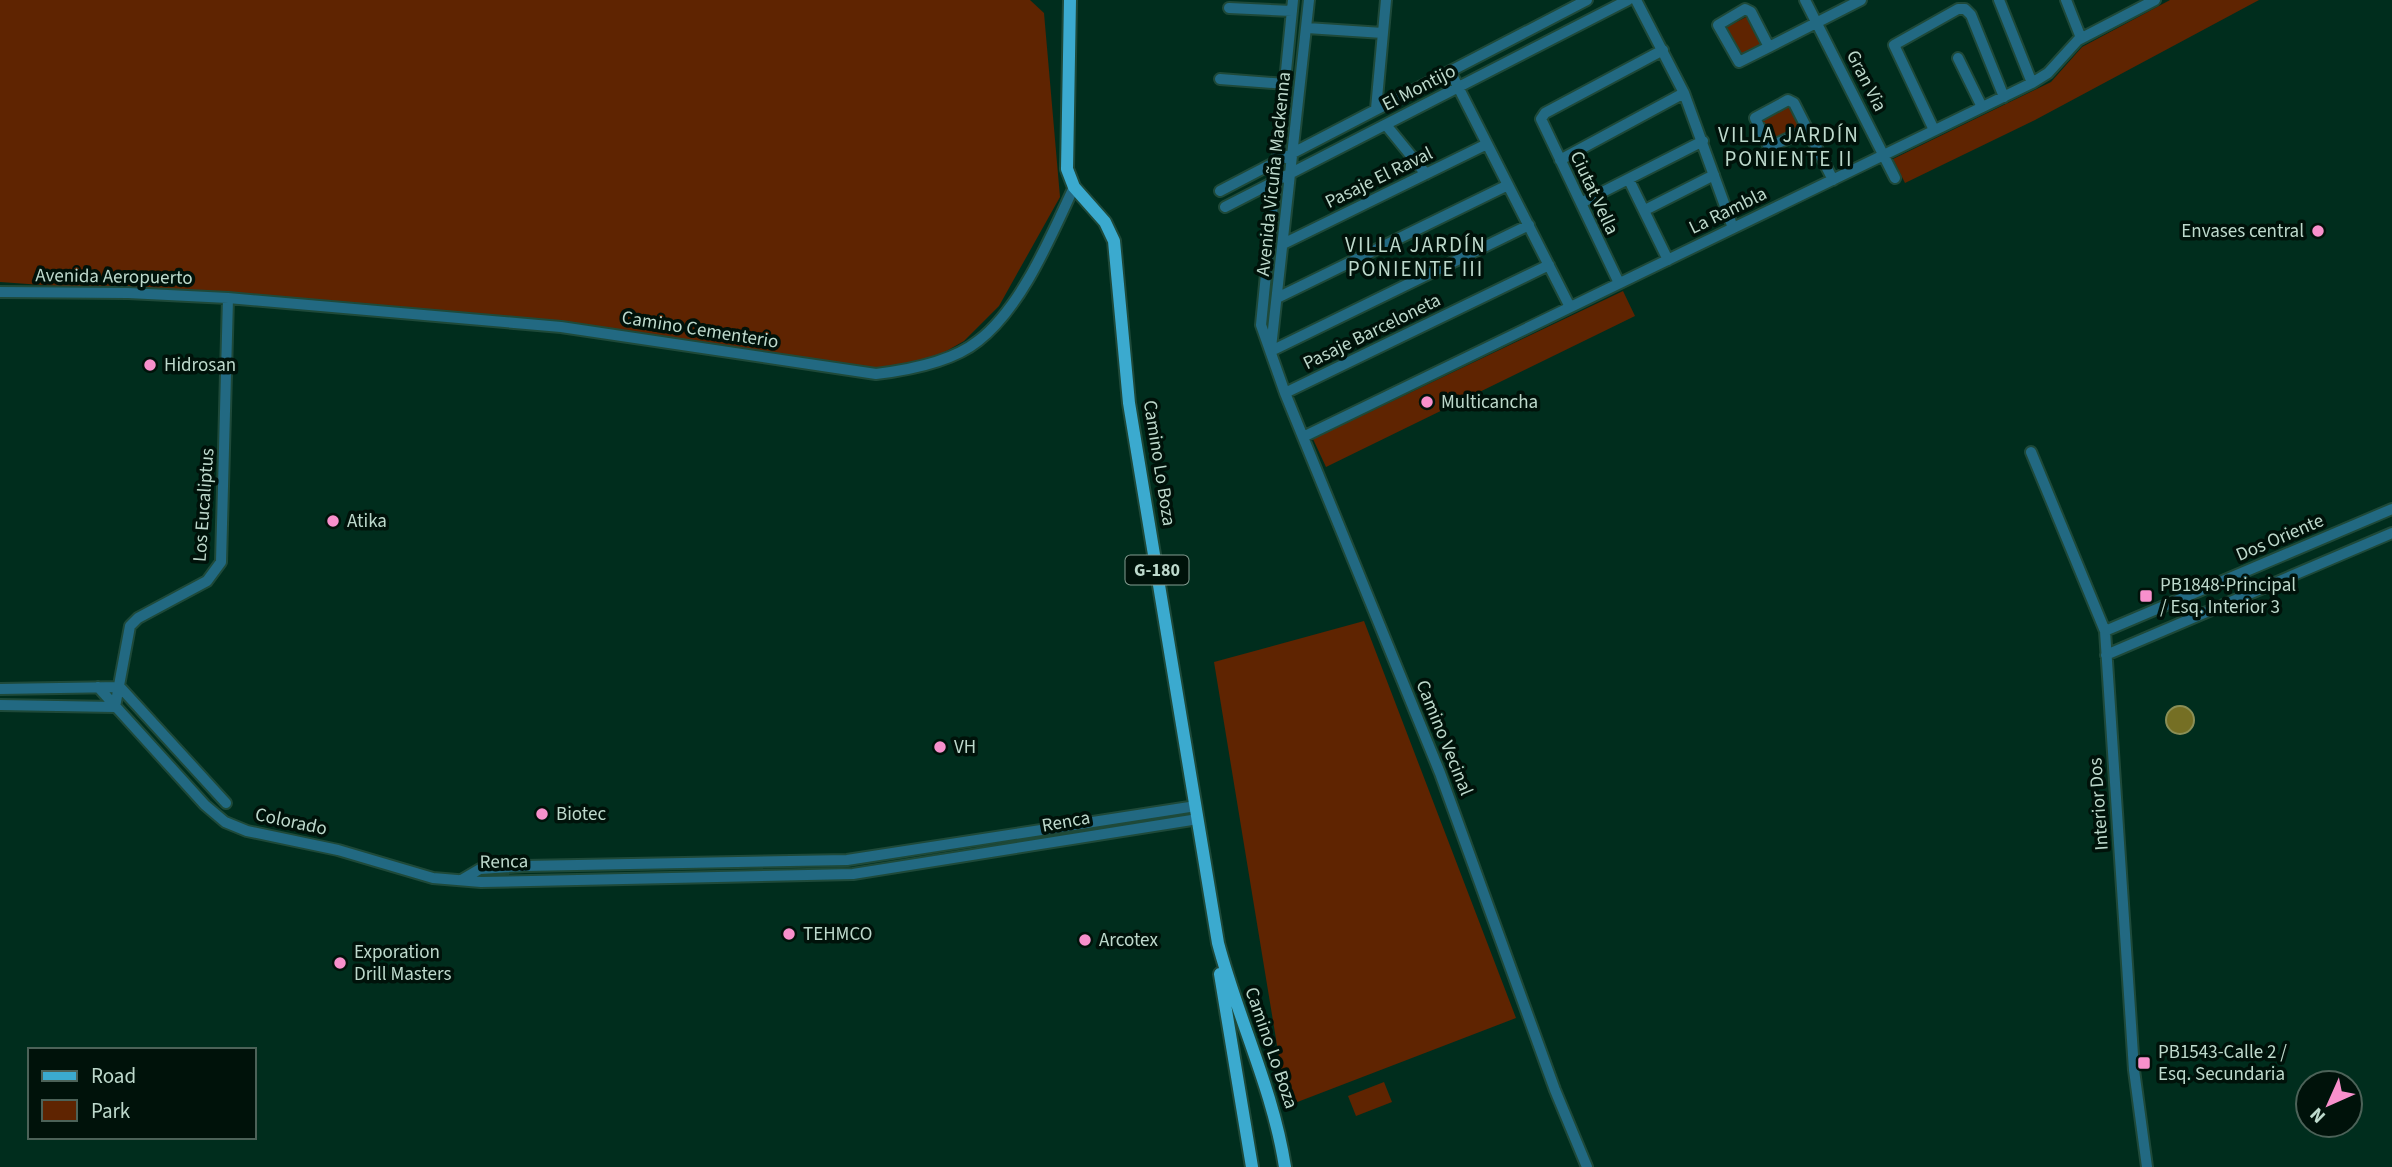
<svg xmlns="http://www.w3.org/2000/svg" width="2392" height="1167" viewBox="0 0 2392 1167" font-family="'Source Sans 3',sans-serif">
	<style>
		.green { fill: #5f2401 }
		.water { fill: #756f24; stroke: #8b8f56; stroke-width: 2 }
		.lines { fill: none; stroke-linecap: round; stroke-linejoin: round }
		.minor-casing { stroke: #1e4939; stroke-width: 14 }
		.major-casing { stroke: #1e4939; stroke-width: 16 }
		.minor { stroke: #226982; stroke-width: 10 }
		.major { stroke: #3baacf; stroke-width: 12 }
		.poi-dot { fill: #f890cc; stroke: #00120a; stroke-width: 2.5 }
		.labels { text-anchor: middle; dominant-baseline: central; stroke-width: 7; stroke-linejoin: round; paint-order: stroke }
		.shield { fill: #00120a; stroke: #849d92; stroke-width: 2 }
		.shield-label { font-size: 18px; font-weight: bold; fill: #bdd9cc }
		.street-label { font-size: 19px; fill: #bdd9cc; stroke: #00120a }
		.poi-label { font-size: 19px; fill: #bdd9cc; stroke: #00120a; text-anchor: start }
		.neighbourhood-label { font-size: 21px; letter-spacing: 2px; fill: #bdd9cc; stroke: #00120a }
	</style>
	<rect width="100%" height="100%" fill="#002d1d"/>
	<path class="green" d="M 0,0 L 1030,0 L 1044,13 L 1060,197 L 999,306 L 964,341 L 943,353 L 893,370 L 862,370 L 564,322 L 0,282 Z
		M 2170,0 L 2259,0 L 2035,120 L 1905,183 L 1893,159 L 2051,82 L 2082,47 Z
		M 1748,16 L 1764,46 L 1740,58 L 1725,28 Z
		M 1790,105 L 1802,128 L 1772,143 L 1760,120 Z
		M 1623,291 L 1635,316 L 1326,467 L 1313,439 Z
		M 1364,621 L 1516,1018 L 1287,1106 L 1214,662 Z
		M 1384,1082 L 1392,1102 L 1356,1116 L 1348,1096 Z"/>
	<path class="water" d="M2166 720a14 14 0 1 1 28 0a14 14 0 1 1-28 0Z"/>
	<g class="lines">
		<g class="minor-casing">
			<path id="minor" d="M 1293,0 L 1261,325 L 1285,393 L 1440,773 L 1555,1090 L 1587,1167
				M 1636,0 L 1684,93 L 1733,228
				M 1805,0 L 1895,178
				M 1999,0 L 2032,83
				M 2066,0 L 2081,38
				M 1229,8 L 1292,11
				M 1745,9 L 1751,12 L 1769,47 L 1739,62 L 1718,25 Z
				M 1307,28 L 1383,33
				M 1769,47 L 1861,0
				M 1958,58 L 1982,107
				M 1450,71 L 1570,307
				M 1220,79 L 1285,84
				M 1376,109 L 1386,0
				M 1386,125 L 1426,174
				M 1807,130 L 1769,147 L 1755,118 L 1788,100 L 1794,103 L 1833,180
				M 1934,130 L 1894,45 L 1958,9 L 1965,9 L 1971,15 L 2004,97
				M 1560,160 L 1684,93
				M 1629,180 L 1668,260
				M 1220,191 L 1587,0
				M 1581,203 L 1703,141
				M 1225,207 L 1628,0
				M 1645,210 L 1714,175
				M 1285,243 L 1487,144
				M 1619,283 L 1541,119 L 1545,113 L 1663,50
				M 0,292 L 128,293 L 228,298 L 561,327 L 876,374 C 909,370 952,362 978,341 C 1022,307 1051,236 1074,187
				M 1279,297 L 1508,185
				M 1271,348 L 1309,0
				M 1271,351 L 1529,225
				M 1285,393 L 1549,265
				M 1305,436 L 2032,83 L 2048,73 L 2078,40 L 2155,0
				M 2031,452 L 2105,631 L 2134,1070 L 2147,1167
				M 2105,631 L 2392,509
				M 2106,655 L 2392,533
				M 98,687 L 205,805 L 225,822 L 247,831 L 338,850 L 433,878 L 481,882 L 853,874 L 1198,819
				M 0,689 L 120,687 L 226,803
				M 0,705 L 115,707
				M 115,707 L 130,626 L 138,618 L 207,581 L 221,562 L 228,298
				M 463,879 L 480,869 L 524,866 L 847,860 L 1196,806"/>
		</g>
		<g class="major-casing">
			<path id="major" d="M 1070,0 L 1067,169 L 1074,187 L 1105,222 L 1114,241 L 1129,403 L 1218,943 C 1238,1019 1273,1089 1285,1167
				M 1220,974 L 1252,1167"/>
		</g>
		<use href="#minor" class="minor"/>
		<use href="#major" class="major"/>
	</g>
	<g class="poi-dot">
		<circle cx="2318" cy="231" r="7"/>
		<circle cx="150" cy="365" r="7"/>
		<circle cx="1427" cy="402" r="7"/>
		<circle cx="333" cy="521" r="7"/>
		<rect x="2139" y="589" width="14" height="14" rx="3.5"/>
		<circle cx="940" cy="747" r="7"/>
		<circle cx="542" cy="814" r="7"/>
		<circle cx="789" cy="934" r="7"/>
		<circle cx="1085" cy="940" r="7"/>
		<circle cx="340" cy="963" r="7"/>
		<rect x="2137" y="1056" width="14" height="14" rx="3.5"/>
	</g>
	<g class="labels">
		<rect class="shield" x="1125.5" y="555.5" width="63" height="29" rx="5"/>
		<g class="shield-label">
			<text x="1157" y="570">G-180</text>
		</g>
		<g class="street-label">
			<text transform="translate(1866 81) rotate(63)">Gran Via</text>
			<text transform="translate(1419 88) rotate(-27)">El Montijo</text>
			<text transform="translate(1274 174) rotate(-84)">Avenida Vicuña Mackenna</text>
			<text transform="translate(1379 178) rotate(-26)">Pasaje El Raval</text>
			<text transform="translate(1594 193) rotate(65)">Ciutat Vella</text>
			<text transform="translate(1728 211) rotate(-26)">La Rambla</text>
			<text transform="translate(114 277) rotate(1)">Avenida Aeropuerto</text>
			<text transform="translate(700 330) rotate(9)">Camino Cementerio</text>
			<text transform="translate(1372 332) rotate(-26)">Pasaje Barceloneta</text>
			<text transform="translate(1159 463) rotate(81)">Camino Lo Boza</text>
			<text transform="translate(204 505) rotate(-86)">Los Eucaliptus</text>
			<text transform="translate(2280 538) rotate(-23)">Dos Oriente</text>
			<text transform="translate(1444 738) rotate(68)">Camino Vecinal</text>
			<text transform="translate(2099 804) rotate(-94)">Interior Dos</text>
			<text transform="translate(291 822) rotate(12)">Colorado</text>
			<text transform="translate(1066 822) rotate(-10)">Renca</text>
			<text transform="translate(504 862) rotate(-1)">Renca</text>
			<text transform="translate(1271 1048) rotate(71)">Camino Lo Boza</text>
		</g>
		<g class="poi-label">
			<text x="2304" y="231" text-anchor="end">Envases central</text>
			<text x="164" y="365">Hidrosan</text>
			<text x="1441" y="402">Multicancha</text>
			<text x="347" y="521">Atika</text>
			<text x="2160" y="585">PB1848-Principal<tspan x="2160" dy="22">/ Esq. Interior 3</tspan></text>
			<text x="954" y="747">VH</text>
			<text x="556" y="814">Biotec</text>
			<text x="803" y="934">TEHMCO</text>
			<text x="1099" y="940">Arcotex</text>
			<text x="354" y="952">Exporation<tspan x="354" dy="22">Drill Masters</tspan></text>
			<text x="2158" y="1052">PB1543-Calle 2 /<tspan x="2158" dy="22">Esq. Secundaria</tspan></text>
		</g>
		<g class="neighbourhood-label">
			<text x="1789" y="135">VILLA JARDÍN<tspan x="1789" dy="24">PONIENTE II</tspan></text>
			<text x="1416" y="245">VILLA JARDÍN<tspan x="1416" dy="24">PONIENTE III</tspan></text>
		</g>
	</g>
	<rect x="28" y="1048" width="228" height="91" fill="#00120a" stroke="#4c6258" stroke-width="2"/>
	<rect x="42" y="1071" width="35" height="10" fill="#3baacf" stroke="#4c6258" stroke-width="2"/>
	<text x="91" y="1083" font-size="21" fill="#bdd9cc">Road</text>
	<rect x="42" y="1100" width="35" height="21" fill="#5f2401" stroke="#4c6258" stroke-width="2"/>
	<text x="91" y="1118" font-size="21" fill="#bdd9cc">Park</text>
	<g transform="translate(2329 1104) rotate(225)"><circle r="33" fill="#00120a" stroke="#4c6258" stroke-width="2"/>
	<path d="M0-5L12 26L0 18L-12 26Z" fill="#f890cc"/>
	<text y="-10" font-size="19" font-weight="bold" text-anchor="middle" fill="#bdd9cc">N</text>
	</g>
</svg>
